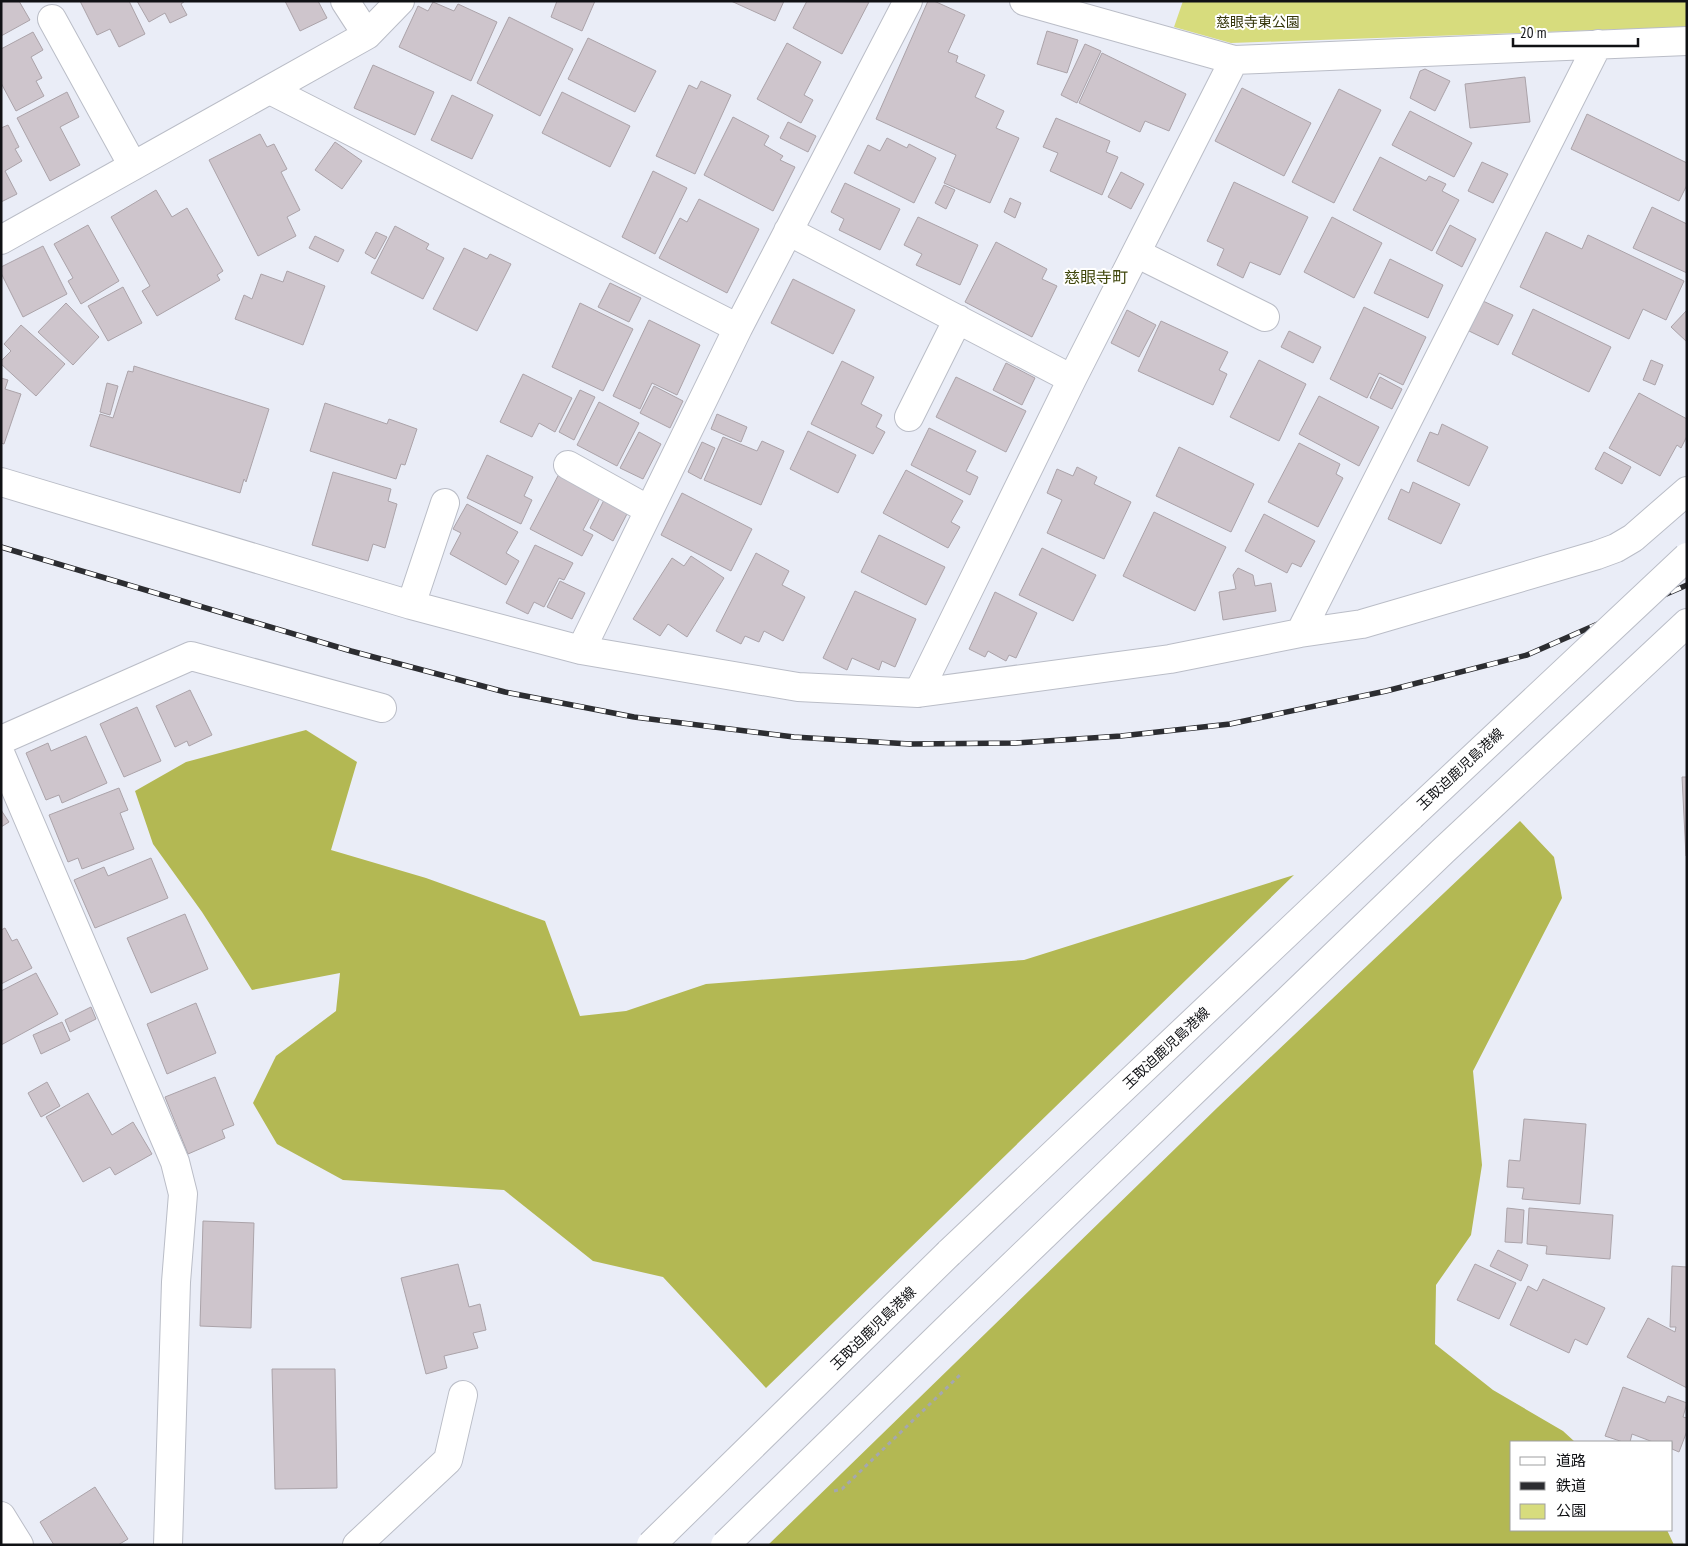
<svg xmlns="http://www.w3.org/2000/svg" width="1688" height="1546" viewBox="0 0 1688 1546" font-family="'PT Sans Narrow','Noto Sans JP',sans-serif">
	<style>
		.green { fill: #d7dc7d }
		.forest { fill: #b3b853 }
		.building { fill: #cec5cc; stroke: #aba3a9 }
		.lines { fill: none; stroke-linecap: round; stroke-linejoin: round }
		.street-casing { stroke: #babdc7; stroke-width: 30 }
		.secondary-casing { stroke: #babdc7; stroke-width: 30 }
		.path { stroke: #a5a7af; stroke-width: 3; stroke-dasharray: 4 4; stroke-linecap: butt }
		.street { stroke: #fff; stroke-width: 28 }
		.secondary { stroke: #fff; stroke-width: 28 }
		.rail-casing { stroke: #2c2d31; stroke-width: 5.5 }
		.rail { stroke: #fff; stroke-width: 4; stroke-dasharray: 11; stroke-linecap: butt }
		.secondary-bridge-casing { stroke: #babdc7; stroke-width: 30; stroke-linecap: butt }
		.secondary-bridge { stroke: #fff; stroke-width: 28 }
		.labels { text-anchor: middle; dominant-baseline: central; stroke-width: 4; stroke-linejoin: round; paint-order: stroke }
		.park-label { font-size: 14px; fill: #35360b; stroke: #fff }
		.street-label { font-size: 14px; fill: #101114; stroke: #fff }
		.quarter-label { font-size: 16px; fill: #41480d; stroke: #fff }
	</style>
	<rect width="100%" height="100%" fill="#eaedf7"/>
	<path class="green" d="M 1183,1 L 1687,1 L 1687,27 L 1231,43 L 1174,27 Z"/>
	<path class="forest" d="M 306,730 L 357,762 L 331,850 L 426,878 L 545,921 L 580,1016 L 626,1011 L 706,984 L 1024,960 L 1294,875 L 766,1388 L 663,1277 L 593,1261 L 504,1190 L 343,1180 L 277,1144 L 253,1103 L 276,1056 L 336,1011 L 340,973 L 252,990 L 202,912 L 153,844 L 135,791 L 186,762 Z
		M 1520,821 L 1554,857 L 1562,898 L 1473,1071 L 1482,1165 L 1471,1235 L 1436,1285 L 1435,1344 L 1493,1390 L 1563,1431 L 1575,1442 L 1512,1442 L 1512,1530 L 1667,1530 L 1674,1545 L 768,1545 L 1218,1107 Z"/>
	<path class="building" d="M 1,1 L 19,1 L 30,20 L 1,36 Z
		M 80,1 L 129,1 L 145,34 L 119,47 L 110,29 L 97,35 Z
		M 137,1 L 185,1 L 181,4 L 187,15 L 170,23 L 165,13 L 149,22 Z
		M 285,1 L 318,1 L 327,18 L 300,31 Z
		M 557,1 L 595,1 L 582,31 L 551,17 Z
		M 731,1 L 784,1 L 775,21 Z
		M 807,1 L 869,2 L 842,54 L 793,28 Z
		M 928,1 L 934,1 L 965,15 L 948,52 L 958,56 L 956,62 L 985,75 L 975,97 L 1004,111 L 996,128 L 1019,138 L 990,203 L 944,183 L 956,155 L 876,119 Z
		M 433,2 L 454,11 L 458,4 L 497,22 L 471,81 L 399,47 L 418,6 L 428,11 Z
		M 509,17 L 573,49 L 540,116 L 477,83 Z
		M 1047,31 L 1078,40 L 1067,73 L 1037,64 Z
		M 33,32 L 43,50 L 31,57 L 42,78 L 36,81 L 44,96 L 16,111 L 1,83 L 1,49 Z
		M 588,38 L 656,71 L 635,112 L 568,79 Z
		M 787,43 L 821,62 L 804,95 L 813,100 L 801,123 L 757,99 Z
		M 1085,44 L 1101,51 L 1077,103 L 1061,95 Z
		M 1102,53 L 1186,94 L 1169,131 L 1145,121 L 1140,132 L 1079,103 Z
		M 373,65 L 434,92 L 415,135 L 354,108 Z
		M 1425,69 L 1450,81 L 1435,111 L 1410,98 L 1420,71 Z
		M 1525,77 L 1530,122 L 1470,128 L 1465,84 Z
		M 701,81 L 731,95 L 695,174 L 656,156 L 689,85 L 697,89 Z
		M 1242,88 L 1311,123 L 1284,176 L 1215,141 Z
		M 1339,89 L 1381,110 L 1334,203 L 1292,182 Z
		M 67,92 L 79,117 L 60,127 L 80,165 L 50,181 L 17,118 Z
		M 562,92 L 630,126 L 610,167 L 542,133 Z
		M 452,95 L 493,115 L 472,159 L 431,140 Z
		M 1410,111 L 1472,143 L 1454,177 L 1392,145 Z
		M 1587,114 L 1687,163 L 1687,185 L 1679,201 L 1571,149 Z
		M 733,117 L 769,136 L 764,145 L 783,156 L 780,160 L 795,167 L 773,211 L 704,175 Z
		M 1056,118 L 1110,141 L 1106,152 L 1118,157 L 1102,195 L 1050,171 L 1058,153 L 1043,147 Z
		M 788,122 L 816,136 L 808,152 L 780,138 Z
		M 8,125 L 19,147 L 15,149 L 22,161 L 5,171 L 17,194 L 1,202 L 1,128 Z
		M 260,134 L 267,147 L 274,144 L 287,169 L 281,172 L 300,210 L 287,217 L 296,236 L 258,256 L 209,160 Z
		M 887,138 L 907,148 L 909,144 L 936,158 L 914,203 L 854,173 L 868,145 L 880,151 Z
		M 335,142 L 362,161 L 342,189 L 315,170 Z
		M 1380,157 L 1426,181 L 1429,176 L 1446,184 L 1442,191 L 1459,200 L 1432,251 L 1353,210 Z
		M 1482,162 L 1508,174 L 1493,203 L 1468,191 Z
		M 653,171 L 687,188 L 655,254 L 622,237 Z
		M 1121,172 L 1144,184 L 1131,209 L 1108,197 Z
		M 1234,182 L 1308,217 L 1280,275 L 1250,262 L 1243,278 L 1217,265 L 1224,249 L 1207,241 Z
		M 845,183 L 900,209 L 880,250 L 839,230 L 844,219 L 831,212 Z
		M 944,185 L 955,190 L 946,209 L 935,203 Z
		M 156,190 L 172,217 L 187,208 L 223,271 L 217,275 L 220,280 L 157,316 L 142,291 L 150,286 L 111,217 Z
		M 1010,198 L 1021,203 L 1015,218 L 1004,212 Z
		M 699,199 L 759,229 L 727,293 L 659,258 L 680,218 L 687,222 Z
		M 1652,207 L 1687,224 L 1687,273 L 1633,248 Z
		M 918,217 L 978,245 L 960,285 L 916,265 L 922,254 L 904,245 Z
		M 1332,217 L 1382,243 L 1354,298 L 1304,272 Z
		M 88,225 L 119,281 L 81,304 L 68,281 L 73,278 L 54,244 Z
		M 1450,225 L 1476,239 L 1462,267 L 1436,253 Z
		M 395,226 L 429,244 L 426,249 L 444,258 L 423,299 L 371,273 Z
		M 376,232 L 387,237 L 375,259 L 365,253 Z
		M 1546,232 L 1582,249 L 1588,235 L 1684,281 L 1666,320 L 1643,309 L 1629,339 L 1520,287 Z
		M 315,236 L 344,250 L 338,262 L 309,248 Z
		M 996,242 L 1047,269 L 1042,279 L 1057,286 L 1032,337 L 965,302 Z
		M 43,246 L 67,294 L 23,317 L 1,273 L 1,267 Z
		M 464,248 L 487,259 L 490,254 L 511,264 L 477,331 L 433,309 Z
		M 1390,259 L 1443,285 L 1428,318 L 1374,293 Z
		M 287,271 L 325,286 L 303,345 L 235,319 L 244,295 L 252,299 L 261,274 L 283,282 Z
		M 793,279 L 855,310 L 833,354 L 771,323 Z
		M 610,283 L 641,298 L 629,322 L 598,307 Z
		M 123,287 L 142,323 L 108,341 L 88,306 Z
		M 1483,301 L 1513,315 L 1498,345 L 1469,331 Z
		M 66,303 L 99,337 L 73,365 L 38,332 Z
		M 580,303 L 633,329 L 603,391 L 552,367 Z
		M 1364,307 L 1426,337 L 1403,385 L 1379,373 L 1367,398 L 1330,379 Z
		M 1533,309 L 1611,347 L 1589,392 L 1512,354 Z
		M 1127,310 L 1156,325 L 1139,357 L 1111,343 Z
		M 1687,310 L 1687,342 L 1671,327 Z
		M 649,320 L 700,345 L 677,395 L 652,383 L 640,409 L 613,396 Z
		M 1161,321 L 1228,352 L 1219,370 L 1227,374 L 1213,405 L 1138,371 Z
		M 21,325 L 65,364 L 36,396 L 1,364 L 1,361 L 11,351 L 4,344 Z
		M 1289,331 L 1321,347 L 1313,363 L 1281,347 Z
		M 1259,360 L 1306,384 L 1279,441 L 1230,417 Z
		M 1651,360 L 1663,365 L 1655,385 L 1643,380 Z
		M 842,361 L 874,377 L 861,404 L 882,415 L 876,427 L 885,432 L 873,454 L 811,424 Z
		M 1006,363 L 1035,378 L 1022,405 L 993,390 Z
		M 134,366 L 269,409 L 246,482 L 244,479 L 240,493 L 90,446 L 100,414 L 113,418 L 128,371 L 133,372 Z
		M 523,374 L 572,398 L 555,432 L 539,423 L 532,437 L 500,422 Z
		M 956,377 L 1026,411 L 1006,452 L 936,417 Z
		M 1380,377 L 1402,389 L 1392,409 L 1370,398 Z
		M 1,378 L 8,380 L 5,389 L 21,394 L 4,444 L 1,443 Z
		M 107,383 L 118,386 L 110,415 L 100,412 Z
		M 654,386 L 683,401 L 670,428 L 640,413 Z
		M 580,390 L 595,397 L 574,440 L 559,432 Z
		M 1639,393 L 1687,419 L 1687,436 L 1681,448 L 1677,445 L 1660,476 L 1609,448 Z
		M 1319,396 L 1379,427 L 1359,466 L 1299,434 Z
		M 599,402 L 639,423 L 617,466 L 577,445 Z
		M 325,403 L 387,424 L 389,419 L 417,429 L 405,465 L 401,464 L 396,479 L 310,451 Z
		M 717,414 L 747,427 L 741,442 L 711,429 Z
		M 1442,424 L 1488,447 L 1469,486 L 1417,461 L 1430,432 L 1438,435 Z
		M 929,428 L 976,451 L 966,471 L 978,477 L 970,495 L 911,465 Z
		M 808,431 L 856,455 L 838,493 L 790,469 Z
		M 639,432 L 661,444 L 643,479 L 620,468 Z
		M 723,437 L 757,451 L 762,441 L 784,451 L 761,505 L 704,480 Z
		M 702,442 L 715,448 L 701,479 L 688,472 Z
		M 1299,443 L 1340,464 L 1336,474 L 1343,478 L 1318,527 L 1268,502 Z
		M 1179,447 L 1254,484 L 1231,532 L 1156,496 Z
		M 1604,452 L 1631,467 L 1622,484 L 1595,469 Z
		M 487,455 L 533,477 L 524,496 L 532,500 L 521,524 L 467,498 Z
		M 1077,467 L 1097,477 L 1094,484 L 1131,502 L 1104,559 L 1047,533 L 1062,500 L 1047,493 L 1057,469 L 1073,476 Z
		M 906,470 L 963,501 L 951,522 L 960,527 L 948,548 L 883,513 Z
		M 333,472 L 391,489 L 388,501 L 397,504 L 385,548 L 373,544 L 368,561 L 312,545 Z
		M 559,474 L 601,496 L 583,530 L 593,535 L 582,556 L 530,529 Z
		M 1413,482 L 1460,504 L 1441,544 L 1388,519 L 1401,489 L 1409,493 Z
		M 682,493 L 752,529 L 731,571 L 661,535 Z
		M 604,500 L 628,512 L 613,541 L 590,528 Z
		M 467,504 L 518,532 L 506,553 L 519,561 L 506,585 L 450,554 L 461,533 L 453,529 Z
		M 1154,512 L 1226,547 L 1195,611 L 1123,576 Z
		M 1264,514 L 1315,541 L 1301,567 L 1292,563 L 1287,573 L 1245,551 Z
		M 879,535 L 945,567 L 926,605 L 861,572 Z
		M 535,545 L 573,563 L 564,580 L 559,578 L 544,607 L 534,602 L 528,614 L 506,603 Z
		M 1042,548 L 1096,575 L 1073,621 L 1019,595 Z
		M 756,553 L 789,571 L 782,585 L 805,597 L 783,641 L 764,631 L 759,642 L 745,636 L 741,644 L 716,631 Z
		M 691,556 L 724,578 L 687,637 L 668,624 L 660,636 L 633,619 L 672,558 L 684,566 Z
		M 1238,568 L 1253,575 L 1255,586 L 1271,583 L 1276,611 L 1223,620 L 1219,592 L 1236,589 L 1233,575 Z
		M 560,581 L 585,593 L 572,619 L 547,607 Z
		M 855,591 L 916,619 L 895,667 L 882,661 L 879,670 L 852,658 L 847,670 L 823,658 Z
		M 995,592 L 1037,613 L 1016,658 L 1009,655 L 1006,661 L 988,651 L 985,657 L 969,649 Z
		M 190,690 L 212,735 L 189,746 L 187,741 L 175,747 L 156,706 Z
		M 137,707 L 161,761 L 124,777 L 100,724 Z
		M 86,736 L 107,783 L 62,803 L 59,795 L 46,800 L 26,753 L 48,743 L 51,751 Z
		M 1682,777 L 1687,777 L 1687,856 L 1686,856 Z
		M 119,788 L 128,810 L 120,813 L 134,849 L 82,869 L 78,858 L 68,862 L 49,815 Z
		M 1,810 L 9,822 L 1,827 Z
		M 151,858 L 168,898 L 95,928 L 74,880 L 104,867 L 108,876 Z
		M 185,914 L 208,969 L 151,993 L 127,938 Z
		M 5,928 L 12,941 L 17,939 L 32,968 L 1,984 L 1,930 Z
		M 36,973 L 58,1014 L 1,1045 L 1,991 Z
		M 196,1003 L 216,1053 L 167,1074 L 147,1024 Z
		M 91,1007 L 96,1019 L 70,1032 L 65,1020 Z
		M 62,1022 L 70,1040 L 41,1054 L 33,1035 Z
		M 215,1077 L 234,1125 L 222,1130 L 225,1138 L 188,1154 L 165,1097 Z
		M 47,1082 L 60,1106 L 41,1117 L 28,1093 Z
		M 88,1093 L 112,1135 L 133,1122 L 152,1154 L 115,1175 L 110,1167 L 83,1182 L 46,1117 Z
		M 1524,1119 L 1586,1124 L 1580,1204 L 1522,1199 L 1524,1188 L 1507,1187 L 1509,1160 L 1520,1161 Z
		M 1507,1208 L 1524,1210 L 1522,1243 L 1505,1242 Z
		M 1529,1208 L 1613,1215 L 1610,1259 L 1546,1254 L 1547,1246 L 1527,1244 Z
		M 203,1221 L 254,1223 L 251,1328 L 200,1326 Z
		M 1498,1250 L 1528,1265 L 1521,1281 L 1490,1266 Z
		M 458,1264 L 469,1307 L 480,1304 L 486,1330 L 473,1333 L 478,1348 L 444,1356 L 447,1368 L 426,1374 L 401,1278 Z
		M 1475,1264 L 1516,1283 L 1499,1319 L 1457,1300 Z
		M 1672,1266 L 1687,1267 L 1687,1388 L 1627,1357 L 1648,1318 L 1675,1332 L 1676,1327 L 1670,1327 Z
		M 1543,1279 L 1605,1308 L 1587,1345 L 1575,1339 L 1569,1353 L 1510,1325 L 1528,1286 L 1537,1291 Z
		M 272,1369 L 335,1369 L 337,1488 L 275,1489 Z
		M 1623,1387 L 1665,1403 L 1668,1396 L 1687,1403 L 1683,1417 L 1687,1418 L 1687,1431 L 1679,1452 L 1672,1449 L 1672,1442 L 1653,1442 L 1632,1434 L 1630,1442 L 1623,1442 L 1605,1436 Z
		M 95,1487 L 128,1539 L 118,1545 L 54,1545 L 40,1522 Z"/>
	<g class="lines">
		<g class="street-casing">
			<path id="street" d="M 345,1 L 367,35
				M 1024,1 L 1234,60 L 1687,41
				M 52,19 L 133,166
				M 270,90 L 738,328
				M 788,231 L 1072,379
				M 1,240 L 367,35 L 400,1
				M 1136,253 L 1265,317
				M 909,417 L 958,319
				M 568,465 L 649,510
				M 1,482 L 411,605 L 581,650 L 798,687 L 918,693 L 1170,659 L 1300,633 L 1362,624 L 1597,555 L 1616,548 L 1633,538 L 1687,491
				M 411,605 L 445,503
				M 1300,633 L 1598,44
				M 581,650 L 738,328 L 908,1
				M 918,693 L 1072,379 L 1234,60
				M 1,740 L 191,656 L 382,708
				M 1,755 L 175,1162 L 183,1194 L 176,1282 L 168,1545
				M 1,1516 L 19,1545
				M 357,1545 L 448,1460 L 463,1395"/>
		</g>
		<g class="secondary-casing">
			<path id="secondary" d="M 949,1253 L 1411,816
				M 956,1320 L 1443,851 L 1687,623"/>
		</g>
		<path class="path" d="M 834,1491 L 842,1489 L 962,1373"/>
		<use href="#street" class="street"/>
		<use href="#secondary" class="secondary"/>
		<g class="rail-casing">
			<path id="rail" d="M 1,547 L 351,651 L 505,692 L 634,717 L 794,737 L 910,744 L 1016,743 L 1121,736 L 1230,724 L 1386,691 L 1527,655 L 1687,585"/>
		</g>
		<use href="#rail" class="rail"/>
		<g class="secondary-bridge-casing">
			<path id="secondary-bridge" d="M 1411,816 L 1687,557
				M 651,1545 L 949,1253
				M 725,1545 L 956,1320"/>
		</g>
		<use href="#secondary-bridge" class="secondary-bridge"/>
	</g>
	<g class="labels">
		<g class="park-label">
			<text x="1258" y="22">慈眼寺東公園</text>
		</g>
		<g class="street-label">
			<text transform="translate(1460 769) rotate(-43)">玉取迫鹿児島港線</text>
			<text transform="translate(1166 1048) rotate(-43)">玉取迫鹿児島港線</text>
			<text transform="translate(873 1328) rotate(-44)">玉取迫鹿児島港線</text>
		</g>
		<g class="quarter-label">
			<text x="1096" y="277">慈眼寺町</text>
		</g>
	</g>
	<rect width="1688" height="1546" fill="none" stroke="#101114" stroke-width="5"/>
	<rect x="1510" y="1441" width="162" height="90" fill="#ffffff" stroke="#9fa0a1"/>
	<rect x="1520" y="1457" width="25" height="8" fill="#ffffff" stroke="#9fa0a1"/>
	<text x="1556" y="1466" font-size="15" fill="#101114">道路</text>
	<rect x="1520" y="1482" width="25" height="8" fill="#2c2d31" stroke="#9fa0a1"/>
	<text x="1556" y="1491" font-size="15" fill="#101114">鉄道</text>
	<rect x="1520" y="1504" width="25" height="15" fill="#d7dc7d" stroke="#9fa0a1"/>
	<text x="1556" y="1516" font-size="15" fill="#101114">公園</text>
	<path d="M1513 38v8h125v-8" fill="none" stroke="#101114" stroke-width="2.5"/>
	<text x="1520" y="38" font-size="15" fill="#101114" stroke="#ffffff" stroke-width="4" paint-order="stroke">20 m</text>
</svg>
